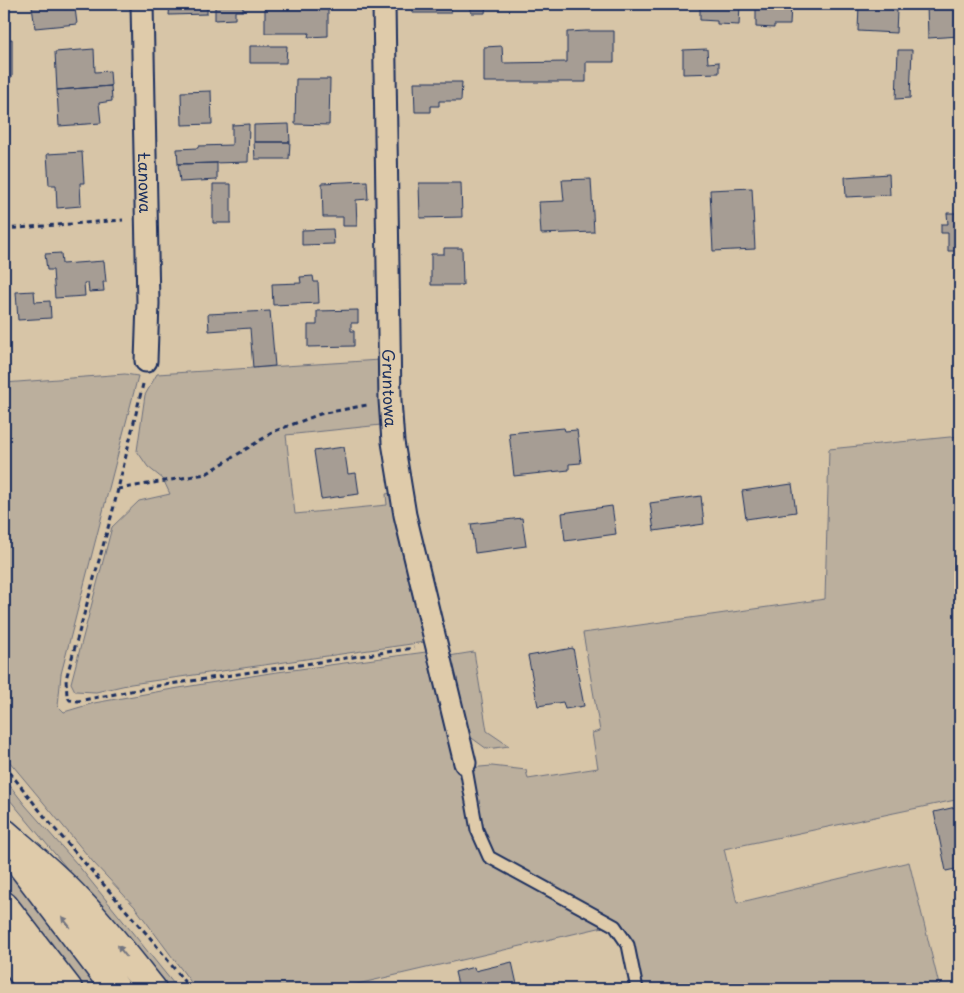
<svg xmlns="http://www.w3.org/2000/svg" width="964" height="993" viewBox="0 0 964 993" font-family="'Playpen Sans',sans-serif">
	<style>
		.green { fill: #bbaf9d; stroke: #6b6f7e }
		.building { fill: #a69d94; stroke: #1b2f5e }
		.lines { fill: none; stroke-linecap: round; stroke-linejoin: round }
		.service-casing { stroke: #1b2f5e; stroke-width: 15 }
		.minor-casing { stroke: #1b2f5e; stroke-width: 25 }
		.primary-casing { stroke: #1b2f5e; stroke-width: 31 }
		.path { stroke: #1b2f5e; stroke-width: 3; stroke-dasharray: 5 4; stroke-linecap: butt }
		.service { stroke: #dfcbaa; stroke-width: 11 }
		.minor { stroke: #dfcbaa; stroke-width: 21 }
		.primary { stroke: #dfcbaa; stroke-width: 28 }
		.oneway { fill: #737580 }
		.labels { text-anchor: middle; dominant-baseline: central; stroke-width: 4.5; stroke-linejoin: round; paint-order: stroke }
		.street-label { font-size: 16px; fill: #1b2f5e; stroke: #dfcbaa }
	</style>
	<rect width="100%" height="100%" fill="#d7c5a7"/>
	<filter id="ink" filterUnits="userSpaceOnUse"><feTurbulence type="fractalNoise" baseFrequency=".02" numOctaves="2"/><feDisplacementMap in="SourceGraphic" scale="10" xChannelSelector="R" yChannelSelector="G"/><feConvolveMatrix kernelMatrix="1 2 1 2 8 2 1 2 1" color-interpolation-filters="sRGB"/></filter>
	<g filter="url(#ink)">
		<path class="green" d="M 380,360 L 381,425 L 286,435 L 295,514 L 387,505 L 386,494 L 392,493 L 425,642 L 131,684 L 96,692 L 75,691 L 71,683 L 112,527 L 139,501 L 170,494 L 163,479 L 148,467 L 137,451 L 145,395 L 157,374 Z
			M 125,374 L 138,376 L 61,674 L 58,706 L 64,712 L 94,703 L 167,690 L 270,673 L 426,652 L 456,769 L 492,766 L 526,770 L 528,779 L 598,768 L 592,733 L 600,731 L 583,633 L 825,599 L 829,449 L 960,436 L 960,799 L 724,849 L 737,903 L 909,862 L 940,989 L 625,989 L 632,987 L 619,936 L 603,927 L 336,989 L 196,989 L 135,907 L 93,862 L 4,755 L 4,383 Z
			M 474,652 L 487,731 L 509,746 L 487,749 L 469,736 L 449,656 Z
			M 4,778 L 25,805 L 77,864 L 178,989 L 163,989 L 80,884 L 4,793 Z
			M 4,864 L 82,963 L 101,989 L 86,989 L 4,883 Z"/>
		<path class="building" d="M 64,4 L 64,9 L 75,8 L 77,24 L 35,28 L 32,7 Z
			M 83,4 L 116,4 L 116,5 L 83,5 Z
			M 170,4 L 207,4 L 207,14 L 169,15 Z
			M 215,4 L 243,4 L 243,11 L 235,11 L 235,19 L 215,20 Z
			M 265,4 L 332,4 L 328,7 L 328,36 L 308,37 L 309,33 L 265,33 Z
			M 413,4 L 451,4 L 451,13 L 413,13 Z
			M 471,4 L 486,4 L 485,13 L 471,13 Z
			M 700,4 L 740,4 L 739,25 L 717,24 L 717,21 L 700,20 Z
			M 756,4 L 791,4 L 790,25 L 774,25 L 774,28 L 756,27 Z
			M 859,4 L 892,4 L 892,10 L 897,10 L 896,33 L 858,31 Z
			M 927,4 L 960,4 L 960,36 L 928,38 Z
			M 586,31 L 614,31 L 614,62 L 586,62 L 586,82 L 484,82 L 484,47 L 502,46 L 503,63 L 567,62 L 567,32 Z
			M 12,39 L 12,77 L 4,77 L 4,40 Z
			M 250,46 L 287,46 L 286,63 L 250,63 Z
			M 94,49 L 95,72 L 110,71 L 111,86 L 57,90 L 55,52 Z
			M 707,49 L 708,63 L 719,62 L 719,73 L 683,74 L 683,50 Z
			M 898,50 L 912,50 L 910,98 L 896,99 Z
			M 296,79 L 330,79 L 329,125 L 295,124 Z
			M 414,82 L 462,82 L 461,101 L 439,101 L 439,106 L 431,106 L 431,112 L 415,112 Z
			M 111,86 L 112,101 L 99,103 L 101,123 L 59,126 L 57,90 Z
			M 211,91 L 212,124 L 182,125 L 181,92 Z
			M 249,124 L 248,162 L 178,164 L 177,149 L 198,148 L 198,146 L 232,145 L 232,125 Z
			M 289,124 L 290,142 L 254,142 L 254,125 Z
			M 254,142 L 290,142 L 289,159 L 255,159 Z
			M 82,152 L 84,183 L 80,183 L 81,206 L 57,208 L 56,185 L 49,185 L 47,154 Z
			M 217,163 L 217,180 L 180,182 L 178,164 Z
			M 960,170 L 960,198 L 957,198 L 956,171 Z
			M 889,174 L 890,195 L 846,197 L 845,177 Z
			M 591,179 L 594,232 L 541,234 L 539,202 L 564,201 L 562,180 Z
			M 367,181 L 368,199 L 356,200 L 357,226 L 343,226 L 343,217 L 323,217 L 322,183 Z
			M 419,183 L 461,183 L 462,217 L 420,218 Z
			M 213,184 L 231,184 L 231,223 L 213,223 Z
			M 752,188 L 755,249 L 713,251 L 710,190 Z
			M 947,213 L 960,213 L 960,251 L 948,251 L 948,233 L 941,233 L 941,224 L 948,224 Z
			M 333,229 L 334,244 L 302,245 L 302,230 Z
			M 444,248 L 462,248 L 463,285 L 431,285 L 431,254 L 444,254 Z
			M 61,253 L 62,264 L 104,261 L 106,282 L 103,282 L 104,291 L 89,292 L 88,283 L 84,283 L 85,296 L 55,298 L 53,270 L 47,270 L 45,254 Z
			M 313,276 L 314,282 L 318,282 L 319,303 L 273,305 L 272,284 L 301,283 L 300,277 Z
			M 34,291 L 35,302 L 50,301 L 51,318 L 18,320 L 16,292 Z
			M 358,310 L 358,323 L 351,323 L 351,331 L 354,331 L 354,346 L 308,347 L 308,325 L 317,325 L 317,311 Z
			M 270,311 L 275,366 L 253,368 L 250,328 L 209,331 L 208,314 Z
			M 564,428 L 565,431 L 577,430 L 581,463 L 569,464 L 569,470 L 514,476 L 509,433 Z
			M 344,447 L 348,474 L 356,473 L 359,494 L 321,499 L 314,451 Z
			M 792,484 L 796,512 L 746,519 L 742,491 Z
			M 701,496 L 704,524 L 654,531 L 650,503 Z
			M 612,506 L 616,534 L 565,541 L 562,513 Z
			M 522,518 L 526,546 L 475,553 L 471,524 Z
			M 573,648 L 584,706 L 565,709 L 563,702 L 538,706 L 528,656 Z
			M 960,806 L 960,868 L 946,871 L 934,812 Z
			M 512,962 L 518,989 L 459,989 L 455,972 L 474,967 L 475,971 Z"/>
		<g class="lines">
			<g class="service-casing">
				<path id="service" d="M 465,763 L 477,830 L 489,857 L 615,926 L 628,945 L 637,989"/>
			</g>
			<g class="minor-casing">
				<g id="minor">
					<path id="s1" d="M 142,4 L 148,303 L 146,361"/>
					<path id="s2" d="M 384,4 L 390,400 L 393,442 L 405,515 L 465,763"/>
				</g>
			</g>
			<g class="primary-casing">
				<path id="primary" d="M 4,833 C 29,855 55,876 78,901 C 105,929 128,959 152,989
					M 23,867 L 116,989
					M 4,906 L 68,989
					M 4,946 L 33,989"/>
			</g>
			<path class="path" d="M 4,229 L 123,220
				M 143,384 L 113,510 L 66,679 L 67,696 L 70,700 L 78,701 L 157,686 L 414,648
				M 118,489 L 206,474 L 275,431 L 320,414 L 367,405
				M 4,765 L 48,821 L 152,940 L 190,989"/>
			<use href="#service" class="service"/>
			<use href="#minor" class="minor"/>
			<use href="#primary" class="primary"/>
		</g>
		<defs><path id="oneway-solid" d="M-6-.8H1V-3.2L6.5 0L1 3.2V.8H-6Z" transform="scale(1.25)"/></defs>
		<g class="oneway">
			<use href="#oneway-solid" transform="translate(66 922) rotate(-128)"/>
			<use href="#oneway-solid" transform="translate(122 951) rotate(-128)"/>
		</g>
	</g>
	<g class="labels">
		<g class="street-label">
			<text stroke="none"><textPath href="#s1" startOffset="179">Łanowa</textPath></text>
			<text stroke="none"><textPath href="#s2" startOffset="384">Gruntowa</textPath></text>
		</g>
	</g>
	<rect width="964" height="993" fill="none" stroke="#dfcbaa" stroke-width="20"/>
	<rect x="10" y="10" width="944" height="973" fill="none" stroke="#1b2f5e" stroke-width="2" filter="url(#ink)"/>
</svg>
